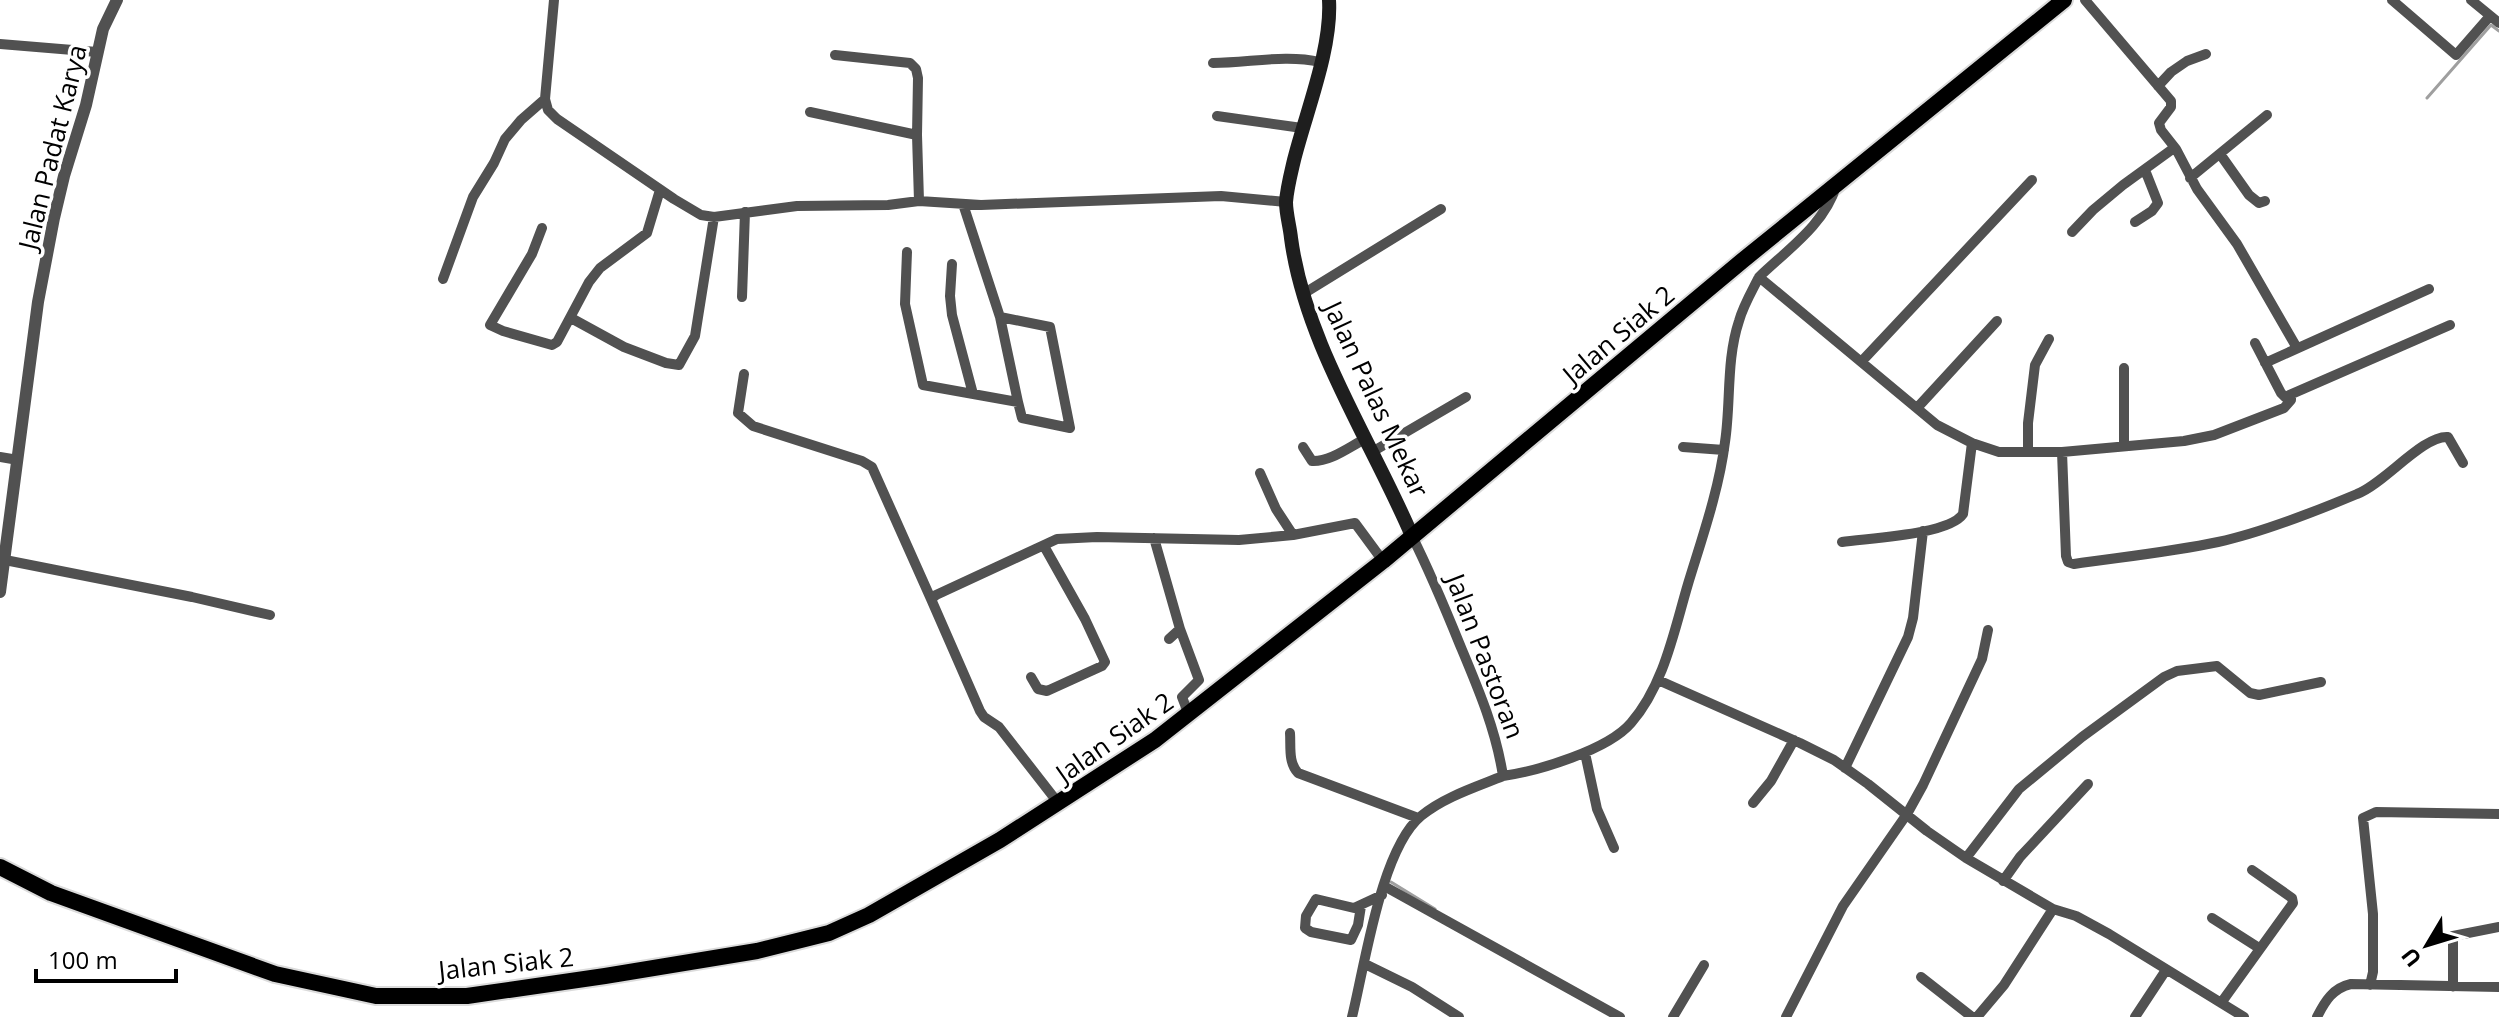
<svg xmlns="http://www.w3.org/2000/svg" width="2499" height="1017" viewBox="0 0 2499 1017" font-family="'Open Sans',sans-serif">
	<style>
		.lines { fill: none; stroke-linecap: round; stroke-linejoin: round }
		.stream { stroke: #9f9f9f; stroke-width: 3 }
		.trunk-casing { stroke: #dbdbdb; stroke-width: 20 }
		.minor { stroke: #515151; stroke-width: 10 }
		.tertiary { stroke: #515151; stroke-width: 12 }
		.secondary { stroke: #1e1e1e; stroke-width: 14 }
		.trunk { stroke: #000; stroke-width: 16 }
		.labels { text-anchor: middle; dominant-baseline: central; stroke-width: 7; stroke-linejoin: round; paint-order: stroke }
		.street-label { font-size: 26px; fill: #000; stroke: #fff }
	</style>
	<rect width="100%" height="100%" fill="#fff"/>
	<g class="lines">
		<path class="stream" d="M 2427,98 L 2491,25 L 2499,31
			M 1391,882 L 1435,909"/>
		<g class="trunk-casing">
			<path id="trunk" d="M 0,867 L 51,893 L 275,974 L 376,996 L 467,996 L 605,976 L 757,951 L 829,933 L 869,915 L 1000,840 L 1155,740 L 1383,561 L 1742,261 L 2064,0"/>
		</g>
		<path class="minor" d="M 554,0 L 545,99 L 548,110 L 557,119 L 674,199 L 701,215 L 714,217 L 797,206 L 888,205 L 919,201 L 981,205 L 1221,196 L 1286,202
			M 2085,0 L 2171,101 L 2171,107 L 2159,123 L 2161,130 L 2176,149 L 2197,189 L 2237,244 L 2297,348
			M 2392,0 L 2456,55 L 2490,16
			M 2471,0 L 2499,23
			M 0,44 L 97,52
			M 835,55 L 910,63 L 916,69 L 918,78 L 917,135 L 919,201
			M 1213,63 C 1249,63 1285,54 1320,62
			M 2158,86 L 2171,72 L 2187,61 L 2206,54
			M 810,112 L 917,135
			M 1217,116 L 1302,128
			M 2220,154 L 2249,195 L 2259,203 L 2265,201
			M 2190,178 L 2267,115
			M 2135,222 L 2152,211 L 2158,203 L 2145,170
			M 542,228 L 532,254 L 490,325 L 503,331 L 552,345 L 557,342 L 589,282 L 600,268 L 647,233 L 660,190
			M 2072,232 L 2093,210 L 2123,185 L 2174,148
			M 907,252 L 905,304 L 923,385 L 1018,402 L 1000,317 L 963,204
			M 952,264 L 950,296 L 952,315 L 973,394
			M 1759,277 C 1787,250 1825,224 1836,186
			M 443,279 L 473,197 L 494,163 L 505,139 L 521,120 L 545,99
			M 1303,294 L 1441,209
			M 742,297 L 745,212
			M 1000,317 L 1050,327 L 1070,428 L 1022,418 L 1018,402
			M 571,318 L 624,347 L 666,363 L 679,365 L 695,336 L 714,217
			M 2255,343 L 2281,393 L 2285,397 L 2450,325
			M 1862,361 L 2032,180
			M 2265,363 L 2429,289
			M 2124,368 L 2124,446
			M 744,374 L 738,413 L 753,426 L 862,461 L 872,467 L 931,599
			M 1917,408 L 1997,321
			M 1303,447 L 1312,461 C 1330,462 1349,447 1365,439
			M 1683,447 L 1724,450
			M 1372,452 L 1466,397
			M 2028,452 L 2028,423 L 2035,365 L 2049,339
			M 2062,452 L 2066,556 L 2068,562 L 2074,564 C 2122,557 2171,552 2218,542 C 2264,532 2314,512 2357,494 C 2384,484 2423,435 2448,437 L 2463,463
			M 0,457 L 18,460
			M 1260,473 L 1276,509 L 1293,535
			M 1154,538 L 1180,629 L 1169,639
			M 1842,542 C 1868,538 1949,535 1963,514 L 1972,443
			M 5,560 L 192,597 L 270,615
			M 1180,629 L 1199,680 L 1182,697 L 1189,715
			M 1031,677 L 1038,689 L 1047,691 L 1102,666 L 1105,662 L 1085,619 L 1044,546
			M 1658,680 L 1800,743 L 1834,760 L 1868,784 L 1927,831 L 1966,858 L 2053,909 L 2076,916 L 2109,934 L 2244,1017
			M 1290,733 C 1291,747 1288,762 1298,773 L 1418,818
			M 1585,753 L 1597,809 L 1614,848
			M 1845,768 L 1908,637 L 1913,618 L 1923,531
			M 1503,776 C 1538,771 1608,750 1631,723 C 1664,685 1674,631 1688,584 C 1702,538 1719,490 1725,442 C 1731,403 1726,360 1739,321 C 1743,306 1752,291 1759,277 L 1937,425 L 1972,443 L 1999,452 L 2062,452 L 2184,441 L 2214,435 L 2284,408 L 2291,400 L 2291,396
			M 1753,803 L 1771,781 L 1794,740
			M 1059,804 L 999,727 L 984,717 L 980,711 L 931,599 L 936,595 L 1057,539 L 1097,537 L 1239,540 L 1293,535 L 1355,523 L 1383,561
			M 1966,858 L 2019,789 L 2082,737 L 2164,677 L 2177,671 L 2217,666 L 2250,693 L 2259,695 L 2321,682
			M 2003,881 L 2020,857 L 2088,784
			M 1384,886 L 1620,1017
			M 1361,906 L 1358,925 L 1351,940 L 1311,932 L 1305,928 L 1306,916 L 1316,899 L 1354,908 L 1382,895
			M 2212,918 L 2259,948
			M 1365,964 L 1412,987 L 1459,1017
			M 1921,977 L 1972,1017
			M 2370,985 L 2373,972 L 2373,914 L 2363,818 L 2376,812 L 2499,814
			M 2453,987 L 2453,936 L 2499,927
			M 2221,1003 L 2293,903 L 2292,898 L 2252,870
			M 1352,1017 C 1365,965 1381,849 1421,816 C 1444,797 1476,787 1503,776 C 1496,730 1478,688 1460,645 C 1445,608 1430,572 1412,536
			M 1673,1017 L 1704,965
			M 1786,1017 L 1843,906 L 1907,814 L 1923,785 L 1982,659 L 1988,630
			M 1977,1017 L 2004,985 L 2053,909
			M 2135,1017 L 2166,970
			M 2317,1017 C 2325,1001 2333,988 2351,984 L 2499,987"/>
		<path class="tertiary" d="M 0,592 L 38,302 L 54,218 L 64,176 L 86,105 L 103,29 L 117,0"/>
		<path class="secondary" d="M 1329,0 C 1332,49 1306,112 1294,160 C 1291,173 1287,188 1286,202 C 1286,214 1290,227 1291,238 C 1305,343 1371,440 1412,536"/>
		<use href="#trunk" class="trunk"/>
	</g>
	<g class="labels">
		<g class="street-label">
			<text transform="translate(52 147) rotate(-76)">Jalan Padat Karya</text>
			<text transform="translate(1618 334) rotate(-40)">Jalan Siak 2</text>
			<text transform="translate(1377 399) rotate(65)">Jalan Palas Mekar</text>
			<text transform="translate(1486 656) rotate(69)">Jalan Pastoran</text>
			<text transform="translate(1114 737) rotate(-35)">Jalan Siak 2</text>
			<text transform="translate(506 963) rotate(-6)">Jalan Siak 2</text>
		</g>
	</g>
	<g transform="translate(2427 945) rotate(232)" stroke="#ffffff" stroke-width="6" paint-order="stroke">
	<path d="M0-6L14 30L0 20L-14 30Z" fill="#000000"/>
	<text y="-12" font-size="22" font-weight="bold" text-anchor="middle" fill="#000000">U</text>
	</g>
	<path d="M36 969v12h140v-12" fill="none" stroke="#000000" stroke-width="4"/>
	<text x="48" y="969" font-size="24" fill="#000000" stroke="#ffffff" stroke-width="6" paint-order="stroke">100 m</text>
</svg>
